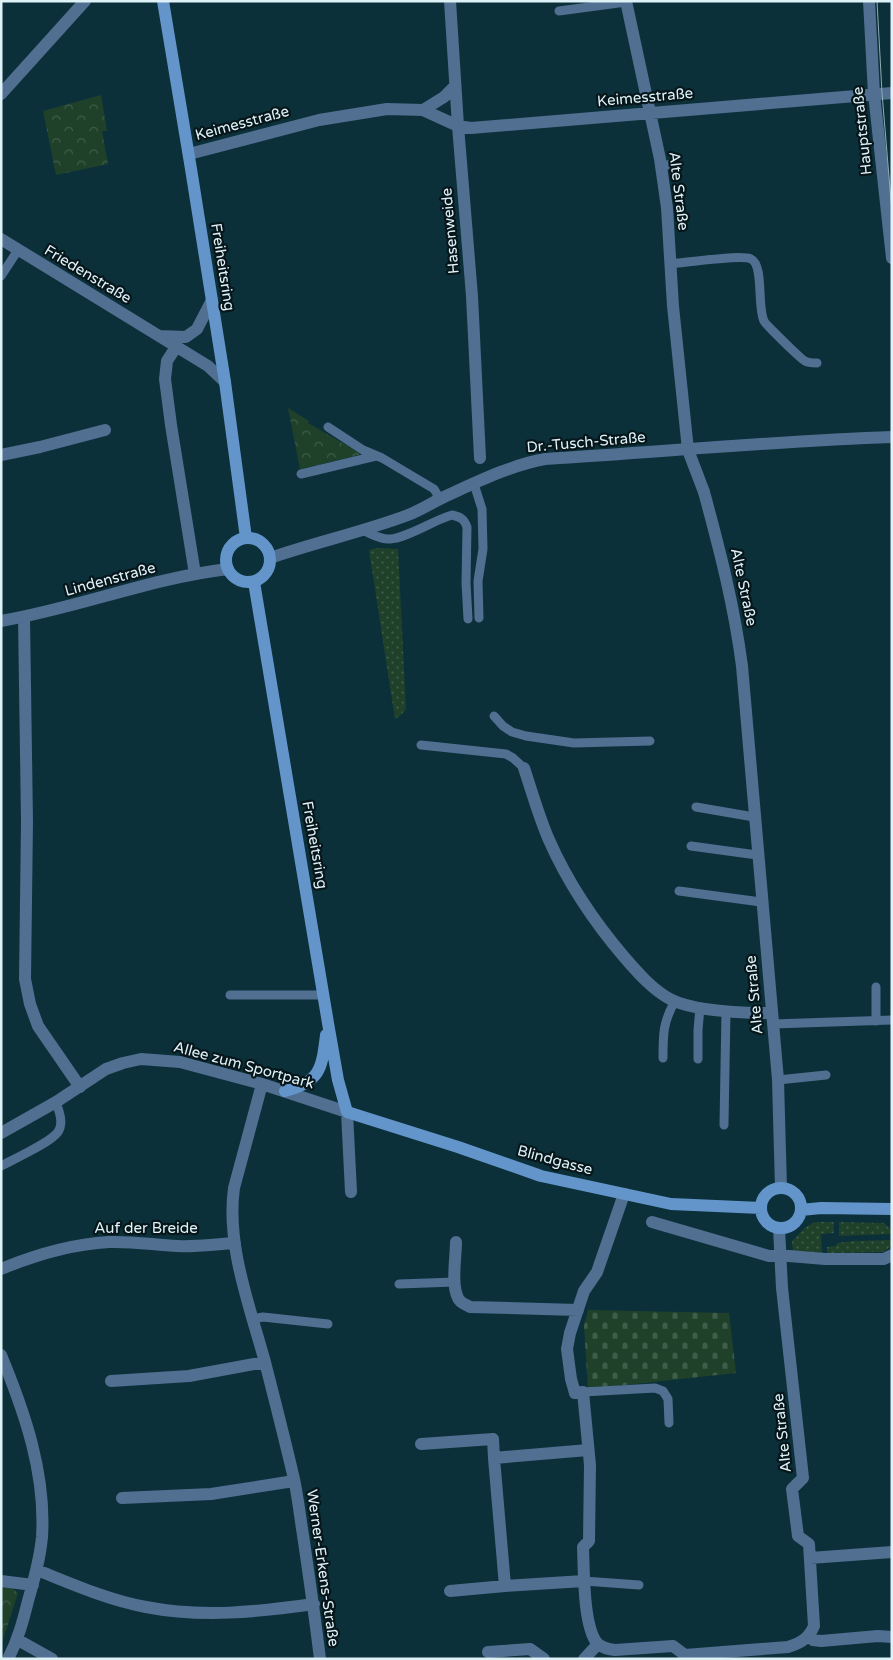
<svg xmlns="http://www.w3.org/2000/svg" width="893" height="1660" viewBox="0 0 893 1660" font-family="'Varela Round',sans-serif">
	<style>
		.grass { fill: url(#grass-dots) }
		.cemetery { fill: url(#cemetery-stones) }
		.park { fill: url(#park-crowns) }
		.lines { fill: none; stroke-linecap: round; stroke-linejoin: round }
		.service { stroke: #506f91; stroke-width: 9 }
		.pedestrian { stroke: #506f91; stroke-width: 12 }
		.minor { stroke: #506f91; stroke-width: 12 }
		.tertiary { stroke: #506f91; stroke-width: 12 }
		.secondary { stroke: #6395cb; stroke-width: 12 }
		.tram { stroke: #92acb3; stroke-width: 1 }
		.labels { text-anchor: middle; dominant-baseline: central; stroke-width: 4.5; stroke-linejoin: round; paint-order: stroke }
		.street-label { font-size: 15px; fill: #dff2f8; stroke: #07161a }
	</style>
	<defs>
		<pattern id="grass-dots" width="8" height="8" patternUnits="userSpaceOnUse" patternTransform="scale(1.25)"><rect width="8" height="8" fill="#1f412a"/><path d="M2 2h.1M6 6h.1" fill="none" stroke="#3f5d4a" stroke-width="1.8" stroke-linecap="round"/></pattern>
		<pattern id="cemetery-stones" width="16" height="16" patternUnits="userSpaceOnUse" patternTransform="scale(1.25)"><rect width="16" height="16" fill="#1f412a"/><path d="M2 7V4a2 2 0 0 1 4 0v3zM10 15v-3a2 2 0 0 1 4 0v3z" fill="#3f5d4a"/></pattern>
		<pattern id="park-crowns" width="20" height="18" patternUnits="userSpaceOnUse" patternTransform="scale(1.25)"><rect width="20" height="18" fill="#1f412a"/><path d="M2 6a3 3 0 1 1 6 0M12 15a3 3 0 1 1 6 0" fill="none" stroke="#3f5d4a"/></pattern>
	</defs>
	<rect width="100%" height="100%" fill="#0b303a"/>
	<path class="grass" d="M 377,548 L 398,549 L 406,709 L 401,715 L 395,719 L 369,550 Z
		M 815,1222 L 834,1222 L 834,1233 L 821,1234 L 822,1253 L 793,1251 L 792,1241 L 806,1227 Z
		M 839,1222 L 884,1223 L 892,1231 L 891,1234 L 839,1236 Z
		M 891,1240 L 891,1246 L 884,1252 L 827,1253 L 827,1247 L 836,1246 L 837,1243 L 853,1241 Z"/>
	<path class="cemetery" d="M 588,1310 L 729,1313 L 736,1373 L 588,1389 L 584,1326 Z"/>
	<path class="park" d="M 101,95 L 107,131 L 102,131 L 108,164 L 56,175 L 43,111 Z
		M 288,408 L 309,421 L 308,423 L 360,453 L 359,455 L 300,469 Z
		M 1,1586 L 12,1588 L 18,1593 L 2,1643 Z"/>
	<g class="lines">
		<path class="service" d="M 559,11 L 626,2
			M 661,166 L 673,164
			M 670,264 C 684,263 741,254 751,259 C 764,265 757,307 764,321 C 765,324 802,360 805,361 C 808,363 813,363 817,363
			M 1,276 L 18,250
			M 328,427 L 363,450 L 382,458 L 434,489 L 440,499
			M 301,474 L 376,456
			M 474,484 L 482,509 L 483,549 L 478,581 L 479,618
			M 364,531 C 372,534 381,540 390,539 C 407,538 434,520 452,515 C 461,517 464,519 467,527 L 466,583 L 468,619
			M 494,716 L 503,726 L 512,732 L 526,736 L 574,743 L 650,741
			M 421,745 L 506,754 L 513,758 L 524,768
			M 696,807 L 754,817
			M 691,846 L 757,855
			M 679,891 L 761,902
			M 876,987 L 876,1021
			M 230,995 L 324,995
			M 773,1024 L 892,1020
			M 663,1058 C 663,1034 663,1022 675,1001
			M 698,1059 L 698,1030 L 700,1007
			M 778,1080 L 826,1075
			M 724,1125 L 726,1011
			M 1,1166 C 14,1159 50,1143 58,1132 C 64,1123 59,1111 56,1102
			M 399,1284 L 455,1282
			M 252,1319 L 263,1317 L 328,1324
			M 583,1392 L 655,1388 L 663,1391 L 668,1399 L 669,1423
			M 584,1581 L 639,1585"/>
		<path class="pedestrian" d="M 869,1 L 874,94 L 892,258
			M 688,450 L 704,492"/>
		<path class="minor" d="M 450,1 L 458,126 L 472,296 L 480,458
			M 626,1 L 660,159 L 667,208 L 673,306 L 688,450
			M 1,94 L 85,1
			M 423,110 L 444,97 L 455,86
			M 189,154 L 319,120 L 387,109 L 423,110 L 458,126 L 471,128 L 892,93
			M 1,239 L 208,366 L 225,382
			M 159,336 L 186,337 L 197,329 L 212,300
			M 176,347 L 167,361 L 165,379 L 171,425 L 195,574
			M 1,455 L 40,447 L 105,430
			M 704,492 C 720,551 734,605 742,666 L 778,1080 L 781,1188
			M 24,617 L 27,822 L 25,979 L 30,1004 L 38,1026 L 80,1087
			M 524,768 C 532,792 539,817 549,840 C 568,883 595,923 625,958 C 638,973 653,990 670,999 C 695,1012 744,1013 772,1013
			M 262,1084 L 234,1188 C 226,1245 250,1307 265,1362 C 275,1401 285,1440 294,1479 C 298,1497 300,1517 303,1535 C 309,1576 315,1617 320,1659
			M 1,1133 L 56,1102 L 106,1069 L 123,1063 L 141,1059 L 180,1062 L 262,1084 L 347,1112 L 351,1192
			M 624,1194 L 597,1272 L 584,1291 L 570,1333 L 567,1349 L 571,1379 L 575,1393 L 583,1392 L 590,1465 L 589,1541 L 583,1547 C 584,1569 583,1626 597,1643 C 602,1648 608,1649 615,1650 L 673,1646 L 685,1655 L 788,1647 C 801,1643 809,1638 814,1626 L 809,1544 L 798,1536 L 792,1489 L 803,1478 L 782,1288 L 779,1228
			M 652,1222 L 769,1256 L 789,1256 L 825,1259 L 884,1259 L 892,1255
			M 456,1242 C 456,1257 451,1284 458,1298 C 460,1303 465,1304 470,1307 L 578,1310
			M 1,1269 C 35,1255 72,1244 109,1242 C 131,1241 155,1245 177,1246 C 196,1247 216,1244 235,1243
			M 1,1355 C 25,1413 46,1474 42,1537 C 40,1559 34,1580 28,1601 C 23,1621 18,1640 8,1659
			M 111,1381 L 189,1376 L 265,1362
			M 421,1444 L 493,1439 L 494,1458
			M 122,1498 L 211,1494 L 294,1481
			M 810,1558 L 892,1552
			M 37,1570 C 72,1584 108,1600 146,1607 C 202,1618 257,1612 314,1604
			M 1,1581 L 33,1585
			M 584,1581 L 505,1586 L 494,1458 L 588,1450
			M 450,1591 L 505,1586
			M 809,1636 L 813,1640 L 821,1641 L 878,1636 L 892,1637
			M 18,1640 L 52,1659
			M 488,1652 L 530,1649 L 544,1659
			M 584,1659 L 598,1644"/>
		<path class="tertiary" d="M 270,558 C 316,542 363,532 408,515 C 421,510 433,502 446,496 C 477,482 511,465 545,459 C 661,452 776,441 892,437
			M 1,621 C 78,608 151,578 228,569"/>
		<path class="secondary" d="M 163,1 L 191,169 L 225,382 L 246,538
			M226 560a22 22 0 1 1 44 0a22 22 0 1 1-44 0Z
			M 254,582 L 328,1023 L 338,1080 L 347,1112 L 458,1147 L 541,1176 L 671,1204 L 761,1208
			M 285,1091 C 320,1082 322,1069 326,1035
			M761 1208a20 20 0 1 1 40 0a20 20 0 1 1-40 0Z
			M 801,1210 L 821,1208 L 892,1209"/>
		<path class="tram" d="M 877,1 L 882,93 L 892,213"/>
	</g>
	<g class="labels">
		<g class="street-label">
			<text transform="translate(645 97) rotate(-5)">Keimesstraße</text>
			<text transform="translate(242 123) rotate(-15)">Keimesstraße</text>
			<text transform="translate(862 131) rotate(-96)">Hauptstraße</text>
			<text transform="translate(679 191) rotate(83)">Alte Straße</text>
			<text transform="translate(450 231) rotate(-95)">Hasenweide</text>
			<text transform="translate(223 267) rotate(81)">Freiheitsring</text>
			<text transform="translate(88 274) rotate(31)">Friedenstraße</text>
			<text transform="translate(586 442) rotate(-5)">Dr.-Tusch-Straße</text>
			<text transform="translate(110 579) rotate(-15)">Lindenstraße</text>
			<text transform="translate(744 587) rotate(78)">Alte Straße</text>
			<text transform="translate(315 845) rotate(80)">Freiheitsring</text>
			<text transform="translate(754 995) rotate(-95)">Alte Straße</text>
			<text transform="translate(244 1065) rotate(15)">Allee zum Sportpark</text>
			<text transform="translate(555 1160) rotate(15)">Blindgasse</text>
			<text x="146" y="1228">Auf der Breide</text>
			<text transform="translate(782 1433) rotate(-96)">Alte Straße</text>
			<text transform="translate(323 1568) rotate(82)">Werner-Erkens-Straße</text>
		</g>
	</g>
	<rect width="893" height="1660" fill="none" stroke="#dff2f8" stroke-width="5"/>
</svg>
